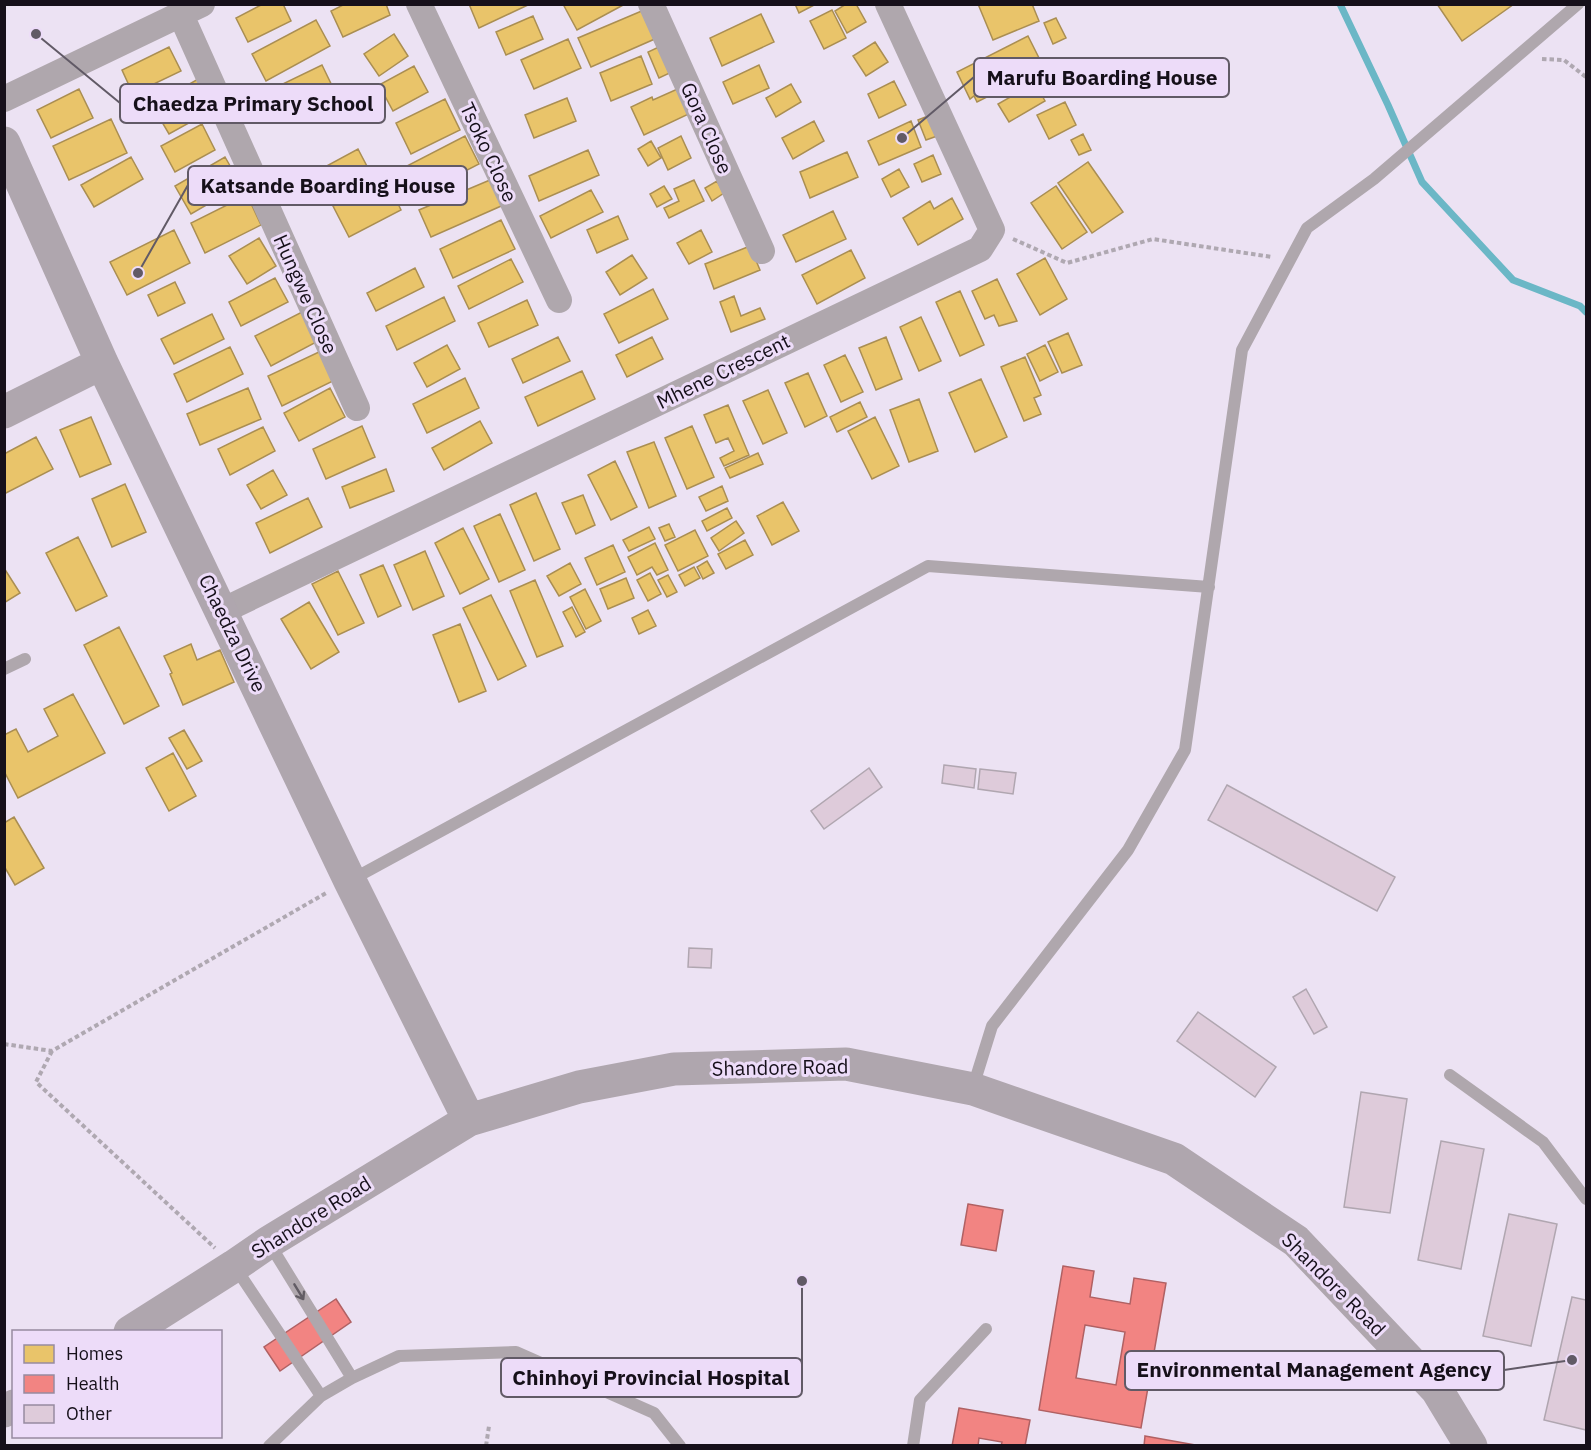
<svg xmlns="http://www.w3.org/2000/svg" width="1591" height="1450" viewBox="0 0 1591 1450" font-family="'IBM Plex Sans',sans-serif">
	<style>
		.homes { fill: #e9c46a; stroke: #aa8e52; stroke-width: 1.5 }
		.health { fill: #f28482; stroke: #b06163; stroke-width: 1.5; fill-rule: evenodd }
		.lines { fill: none; stroke-linecap: round; stroke-linejoin: round }
		.stream { stroke: #6bb7c6; stroke-width: 7 }
		.building { fill: #decbda; stroke: #b0a6b0; stroke-width: 1.5 }
		.path { stroke: #afa8b1; stroke-width: 4; stroke-dasharray: 4.5 3; stroke-linecap: butt }
		.lane { stroke: #afa7ad; stroke-width: 12 }
		.street { stroke: #afa7ad; stroke-width: 26 }
		.secondary { stroke: #afa6ae; stroke-width: 33 }
		.oneway { stroke: #625c64 }
		.labels { text-anchor: middle; dominant-baseline: central; stroke-width: 6; stroke-linejoin: round; paint-order: stroke }
		.street-label { font-size: 20px; fill: #16101a; stroke: #eddcf9 }
		.leader { fill: none; stroke: #615a66; stroke-width: 2 }
		.callout-dot { fill: #615a66; stroke: #eddcf9; stroke-width: 2 }
		.callout { fill: #eddcf9; stroke: #615a66; stroke-width: 2 }
		.callout-label { font-size: 21px; text-anchor: middle; font-weight: bold; fill: #16101a }
	</style>
	<rect width="100%" height="100%" fill="#ece2f3"/>
	<path class="homes" d="M 263,4 L 283,4 L 291,21 L 248,42 L 236,18 Z
		M 345,4 L 386,4 L 390,15 L 343,37 L 331,11 Z
		M 469,4 L 530,4 L 479,28 Z
		M 563,4 L 625,4 L 577,30 Z
		M 795,4 L 816,4 L 799,13 Z
		M 846,4 L 856,4 L 866,22 L 847,33 L 835,11 Z
		M 978,4 L 1032,4 L 1039,21 L 993,40 Z
		M 1437,4 L 1514,4 L 1462,41 Z
		M 644,10 L 657,38 L 591,67 L 578,38 Z
		M 832,10 L 846,38 L 824,49 L 810,21 Z
		M 761,14 L 774,42 L 722,66 L 710,38 Z
		M 533,16 L 543,39 L 506,55 L 496,32 Z
		M 1056,18 L 1066,38 L 1053,44 L 1044,23 Z
		M 316,20 L 330,46 L 266,81 L 252,54 Z
		M 394,34 L 408,56 L 379,76 L 364,54 Z
		M 1028,36 L 1041,62 L 996,86 L 999,91 L 977,102 L 974,96 L 970,99 L 957,72 Z
		M 568,39 L 581,68 L 534,89 L 521,60 Z
		M 875,42 L 888,62 L 866,76 L 853,56 Z
		M 663,45 L 674,71 L 659,78 L 648,52 Z
		M 169,47 L 181,71 L 133,94 L 122,70 Z
		M 641,56 L 652,84 L 611,101 L 600,73 Z
		M 322,65 L 336,94 L 279,122 L 264,93 Z
		M 759,65 L 769,88 L 733,104 L 723,82 Z
		M 414,66 L 428,92 L 393,111 L 379,85 Z
		M 200,78 L 216,108 L 169,134 L 152,105 Z
		M 894,81 L 906,105 L 879,118 L 868,94 Z
		M 1035,83 L 1045,101 L 1009,122 L 998,104 Z
		M 791,84 L 801,102 L 776,117 L 766,98 Z
		M 682,87 L 693,112 L 644,135 L 631,107 L 652,97 L 653,100 Z
		M 79,89 L 93,118 L 51,138 L 37,110 Z
		M 567,98 L 576,121 L 534,138 L 525,115 Z
		M 445,99 L 460,130 L 411,154 L 396,123 Z
		M 1065,102 L 1076,125 L 1049,139 L 1037,115 Z
		M 933,114 L 940,135 L 926,140 L 918,120 Z
		M 111,119 L 127,153 L 69,180 L 53,146 Z
		M 814,121 L 824,141 L 793,159 L 782,138 Z
		M 911,121 L 921,147 L 879,165 L 868,141 Z
		M 202,124 L 215,150 L 175,172 L 161,146 Z
		M 1083,134 L 1091,150 L 1079,155 L 1071,140 Z
		M 465,136 L 479,164 L 417,196 L 403,168 Z
		M 681,136 L 691,158 L 668,170 L 658,148 Z
		M 651,141 L 661,158 L 648,166 L 638,149 Z
		M 358,149 L 370,172 L 333,192 L 321,169 Z
		M 588,150 L 599,175 L 539,201 L 529,176 Z
		M 847,152 L 858,177 L 810,198 L 800,172 Z
		M 933,155 L 941,174 L 922,182 L 914,164 Z
		M 131,157 L 143,179 L 94,207 L 81,185 Z
		M 225,157 L 241,185 L 191,214 L 175,186 Z
		M 1088,162 L 1123,212 L 1092,233 L 1058,183 Z
		M 899,169 L 909,187 L 891,197 L 882,179 Z
		M 497,177 L 508,203 L 431,237 L 419,210 Z
		M 386,179 L 401,210 L 349,237 L 333,206 Z
		M 694,180 L 704,201 L 669,218 L 664,208 L 679,201 L 674,189 Z
		M 717,181 L 724,193 L 712,201 L 705,188 Z
		M 664,186 L 672,199 L 657,207 L 650,194 Z
		M 1056,186 L 1087,232 L 1062,249 L 1031,203 Z
		M 591,190 L 603,212 L 551,238 L 540,216 Z
		M 247,195 L 261,225 L 205,253 L 191,223 Z
		M 952,198 L 963,219 L 918,245 L 903,218 L 930,201 L 934,209 Z
		M 833,211 L 846,239 L 796,262 L 783,235 Z
		M 618,216 L 628,239 L 597,253 L 587,230 Z
		M 501,220 L 515,249 L 453,278 L 440,249 Z
		M 174,230 L 190,263 L 127,295 L 110,262 Z
		M 701,230 L 712,252 L 689,264 L 677,243 Z
		M 259,238 L 276,266 L 247,284 L 229,256 Z
		M 750,246 L 760,270 L 714,289 L 705,264 Z
		M 851,250 L 865,278 L 817,304 L 802,275 Z
		M 632,255 L 647,278 L 620,295 L 606,272 Z
		M 1045,258 L 1067,299 L 1040,315 L 1017,274 Z
		M 511,259 L 523,282 L 469,309 L 458,286 Z
		M 415,268 L 424,287 L 376,311 L 367,293 Z
		M 275,278 L 288,302 L 241,326 L 229,302 Z
		M 997,279 L 1017,321 L 999,326 L 994,315 L 985,319 L 972,291 Z
		M 175,282 L 185,303 L 158,316 L 148,295 Z
		M 653,289 L 668,319 L 619,343 L 604,314 Z
		M 960,291 L 984,345 L 960,356 L 936,302 Z
		M 734,296 L 741,316 L 760,308 L 765,319 L 731,332 L 720,302 Z
		M 444,297 L 455,321 L 397,350 L 386,326 Z
		M 527,300 L 538,325 L 489,347 L 478,323 Z
		M 306,310 L 322,339 L 271,366 L 255,336 Z
		M 212,314 L 224,339 L 174,364 L 161,339 Z
		M 921,317 L 941,361 L 919,371 L 900,327 Z
		M 1068,333 L 1082,365 L 1062,373 L 1048,342 Z
		M 558,337 L 570,361 L 523,383 L 512,359 Z
		M 652,337 L 663,359 L 627,377 L 616,355 Z
		M 886,337 L 902,379 L 876,390 L 859,348 Z
		M 447,345 L 460,369 L 427,387 L 414,363 Z
		M 1045,345 L 1058,372 L 1040,381 L 1027,354 Z
		M 230,347 L 243,374 L 187,402 L 174,374 Z
		M 321,351 L 335,380 L 282,406 L 268,376 Z
		M 845,355 L 863,392 L 841,402 L 824,365 Z
		M 1025,357 L 1041,395 L 1034,398 L 1041,414 L 1024,421 L 1001,367 Z
		M 582,371 L 595,399 L 538,426 L 525,397 Z
		M 808,373 L 827,416 L 805,427 L 785,383 Z
		M 465,378 L 479,408 L 427,433 L 413,404 Z
		M 981,379 L 1007,437 L 975,452 L 949,393 Z
		M 248,388 L 261,419 L 200,445 L 187,414 Z
		M 330,388 L 345,417 L 299,441 L 284,413 Z
		M 768,390 L 787,433 L 763,444 L 743,401 Z
		M 919,399 L 938,451 L 909,462 L 890,410 Z
		M 860,402 L 867,417 L 837,432 L 830,417 Z
		M 728,405 L 749,455 L 724,466 L 720,458 L 734,451 L 728,438 L 716,443 L 704,415 Z
		M 91,417 L 111,464 L 80,477 L 60,430 Z
		M 875,417 L 899,466 L 872,479 L 848,431 Z
		M 480,421 L 492,443 L 444,470 L 432,448 Z
		M 362,426 L 375,457 L 326,479 L 313,449 Z
		M 692,426 L 714,477 L 687,489 L 665,438 Z
		M 263,427 L 275,451 L 230,475 L 218,449 Z
		M 36,437 L 53,469 L 4,494 L 4,454 Z
		M 654,442 L 676,496 L 649,508 L 627,452 Z
		M 758,453 L 763,464 L 730,478 L 725,468 Z
		M 615,461 L 637,507 L 611,520 L 588,475 Z
		M 386,469 L 394,491 L 350,508 L 342,487 Z
		M 273,470 L 287,495 L 261,509 L 247,485 Z
		M 125,484 L 146,532 L 112,547 L 92,499 Z
		M 722,486 L 728,501 L 706,511 L 699,497 Z
		M 536,493 L 560,549 L 534,561 L 510,505 Z
		M 583,495 L 595,525 L 576,534 L 562,503 Z
		M 308,498 L 322,527 L 270,553 L 256,523 Z
		M 783,502 L 799,531 L 772,545 L 757,516 Z
		M 727,508 L 732,518 L 707,531 L 702,521 Z
		M 500,514 L 525,570 L 499,582 L 474,526 Z
		M 736,521 L 744,533 L 719,551 L 711,538 Z
		M 669,524 L 675,537 L 665,541 L 659,528 Z
		M 649,527 L 655,539 L 629,551 L 623,540 Z
		M 463,528 L 489,579 L 460,594 L 435,543 Z
		M 695,530 L 708,556 L 678,571 L 665,545 Z
		M 78,537 L 107,596 L 76,611 L 46,553 Z
		M 745,540 L 753,555 L 726,569 L 718,554 Z
		M 655,543 L 668,570 L 657,575 L 652,567 L 637,575 L 628,557 Z
		M 613,545 L 625,572 L 597,585 L 585,558 Z
		M 425,551 L 444,596 L 413,610 L 394,565 Z
		M 707,561 L 714,573 L 703,579 L 697,567 Z
		M 570,563 L 581,584 L 559,596 L 547,576 Z
		M 383,565 L 401,606 L 378,617 L 360,575 Z
		M 694,567 L 700,578 L 685,586 L 679,575 Z
		M 4,568 L 20,593 L 4,603 Z
		M 338,571 L 364,623 L 338,635 L 312,584 Z
		M 650,573 L 661,594 L 648,601 L 637,580 Z
		M 668,575 L 677,592 L 667,597 L 658,580 Z
		M 626,578 L 634,598 L 608,609 L 600,589 Z
		M 535,580 L 563,646 L 537,657 L 510,591 Z
		M 585,589 L 601,621 L 586,629 L 570,597 Z
		M 491,595 L 526,666 L 498,680 L 463,608 Z
		M 309,602 L 339,652 L 311,669 L 281,619 Z
		M 572,607 L 585,632 L 576,637 L 563,612 Z
		M 648,610 L 656,626 L 639,634 L 632,618 Z
		M 460,624 L 486,691 L 459,702 L 433,635 Z
		M 119,627 L 159,706 L 124,724 L 84,645 Z
		M 191,644 L 197,660 L 220,650 L 234,682 L 183,705 L 170,674 L 172,673 L 164,656 Z
		M 73,694 L 105,753 L 18,798 L 4,771 L 4,735 L 16,729 L 28,752 L 58,736 L 44,709 Z
		M 184,730 L 202,761 L 187,769 L 169,738 Z
		M 173,753 L 196,796 L 169,811 L 146,768 Z
		M 14,817 L 44,868 L 15,885 L 4,866 L 4,823 Z"/>
	<path class="health" d="M 968,1204 L 1003,1210 L 996,1251 L 961,1245 Z
		M 1063,1266 L 1094,1271 L 1090,1297 L 1130,1304 L 1134,1278 L 1166,1283 L 1141,1428 L 1039,1410 ZM 1085,1325 L 1125,1332 L 1116,1385 L 1076,1378 Z
		M 336,1299 L 351,1322 L 280,1371 L 264,1347 Z
		M 959,1408 L 1030,1420 L 1025,1446 L 1001,1446 L 1002,1442 L 979,1438 L 978,1446 L 952,1446 Z
		M 1145,1436 L 1201,1446 L 1144,1446 Z"/>
	<g class="lines">
		<path class="stream" d="M 1340,4 L 1388,105 L 1422,182 L 1513,280 L 1580,306 L 1586,312"/>
	</g>
	<path class="building" d="M 944,765 L 976,769 L 974,788 L 942,783 Z
		M 869,768 L 882,787 L 824,829 L 811,811 Z
		M 980,769 L 1016,773 L 1013,794 L 978,789 Z
		M 1227,785 L 1395,877 L 1377,911 L 1208,820 Z
		M 689,948 L 712,949 L 711,968 L 688,967 Z
		M 1306,989 L 1327,1027 L 1314,1034 L 1293,997 Z
		M 1198,1012 L 1276,1067 L 1255,1097 L 1177,1041 Z
		M 1361,1092 L 1407,1099 L 1390,1213 L 1344,1207 Z
		M 1441,1141 L 1484,1149 L 1461,1269 L 1418,1260 Z
		M 1509,1214 L 1557,1224 L 1531,1346 L 1483,1336 Z
		M 1572,1297 L 1586,1300 L 1586,1430 L 1544,1420 Z"/>
	<g class="lines">
		<path class="path" d="M 1542,59 L 1564,60 L 1586,77
			M 1013,239 L 1067,263 L 1153,239 L 1272,257
			M 4,1044 L 52,1051 L 326,893
			M 52,1051 L 36,1082 L 215,1248
			M 486,1446 L 489,1426"/>
		<path class="lane" d="M 4,669 L 25,659
			M 351,880 L 928,566 L 1209,587
			M 1450,1075 L 1543,1142 L 1586,1199
			M 973,1087 L 992,1026 L 1128,850 L 1185,750 L 1242,350 L 1307,228 L 1374,179 L 1578,4
			M 269,1243 L 352,1378
			M 235,1267 L 321,1396
			M 269,1446 L 321,1396 L 352,1378 L 399,1356 L 516,1352 L 654,1413 L 680,1446
			M 913,1446 L 920,1400 L 986,1329"/>
		<path class="street" d="M 419,4 L 559,300
			M 651,4 L 762,251
			M 181,15 L 357,408
			M 4,99 L 202,4
			M 222,611 L 980,249 L 992,230 L 888,4"/>
		<path class="secondary" d="M 4,143 L 102,363 L 350,881 L 469,1120
			M 4,412 L 102,363
			M 130,1332 L 234,1266 L 269,1242 L 469,1120 L 579,1087 L 674,1069 L 846,1064 L 973,1089 L 1174,1159 L 1296,1241 L 1437,1390 L 1471,1446
			M 4,1411 L 14,1406"/>
	</g>
	<defs><path id="oneway-shaft" d="M-6 0H5M1.5-3L5.5 0L1.5 3" fill="none" stroke-width="1.6" stroke-linecap="round" stroke-linejoin="round" transform="scale(1.5)"/></defs>
	<use class="oneway" href="#oneway-shaft" transform="translate(299 1292) rotate(59)"/>
	<g class="labels">
		<g class="street-label">
			<text transform="translate(707 128) rotate(66)">Gora Close</text>
			<text transform="translate(489 152) rotate(65)">Tsoko Close</text>
			<text transform="translate(306 294) rotate(66)">Hungwe Close</text>
			<text transform="translate(723 371) rotate(-26)">Mhene Crescent</text>
			<text transform="translate(233 633) rotate(64)">Chaedza Drive</text>
			<text transform="translate(780 1067) rotate(-1)">Shandore Road</text>
			<text transform="translate(311 1217) rotate(-32)">Shandore Road</text>
			<text transform="translate(1334 1284) rotate(45)">Shandore Road</text>
		</g>
	</g>
	<path class="leader" d="M902 138L974 77M36 34L120 103M138 273L188 185M1572 1360L1504 1370M802 1281L802 1377"/>
	<g class="callout-dot">
		<circle cx="902" cy="138" r="6"/>
		<circle cx="36" cy="34" r="6"/>
		<circle cx="138" cy="273" r="6"/>
		<circle cx="1572" cy="1360" r="6"/>
		<circle cx="802" cy="1281" r="6"/>
	</g>
	<g class="callout">
		<rect x="974" y="58" width="255" height="39" rx="6"/>
		<rect x="120" y="84" width="265" height="39" rx="6"/>
		<rect x="188" y="166" width="279" height="39" rx="6"/>
		<rect x="1125" y="1351" width="379" height="39" rx="6"/>
		<rect x="501" y="1358" width="301" height="39" rx="6"/>
	</g>
	<g class="callout-label">
		<text x="1102" y="85">Marufu Boarding House</text>
		<text x="253" y="111">Chaedza Primary School</text>
		<text x="328" y="193">Katsande Boarding House</text>
		<text x="1314" y="1377">Environmental Management Agency</text>
		<text x="651" y="1385">Chinhoyi Provincial Hospital</text>
	</g>
	<rect width="1591" height="1450" fill="none" stroke="#16101a" stroke-width="12"/>
	<rect x="12" y="1330" width="210" height="108" fill="#eddcf9" stroke="#978aa0" stroke-width="1.5"/>
	<rect x="24" y="1345" width="30" height="18" fill="#e9c46a" stroke="#978aa0" stroke-width="1.5"/>
	<text x="66" y="1360" font-size="18" fill="#16101a">Homes</text>
	<rect x="24" y="1375" width="30" height="18" fill="#f28482" stroke="#978aa0" stroke-width="1.5"/>
	<text x="66" y="1390" font-size="18" fill="#16101a">Health</text>
	<rect x="24" y="1405" width="30" height="18" fill="#decbda" stroke="#978aa0" stroke-width="1.5"/>
	<text x="66" y="1420" font-size="18" fill="#16101a">Other</text>
</svg>
